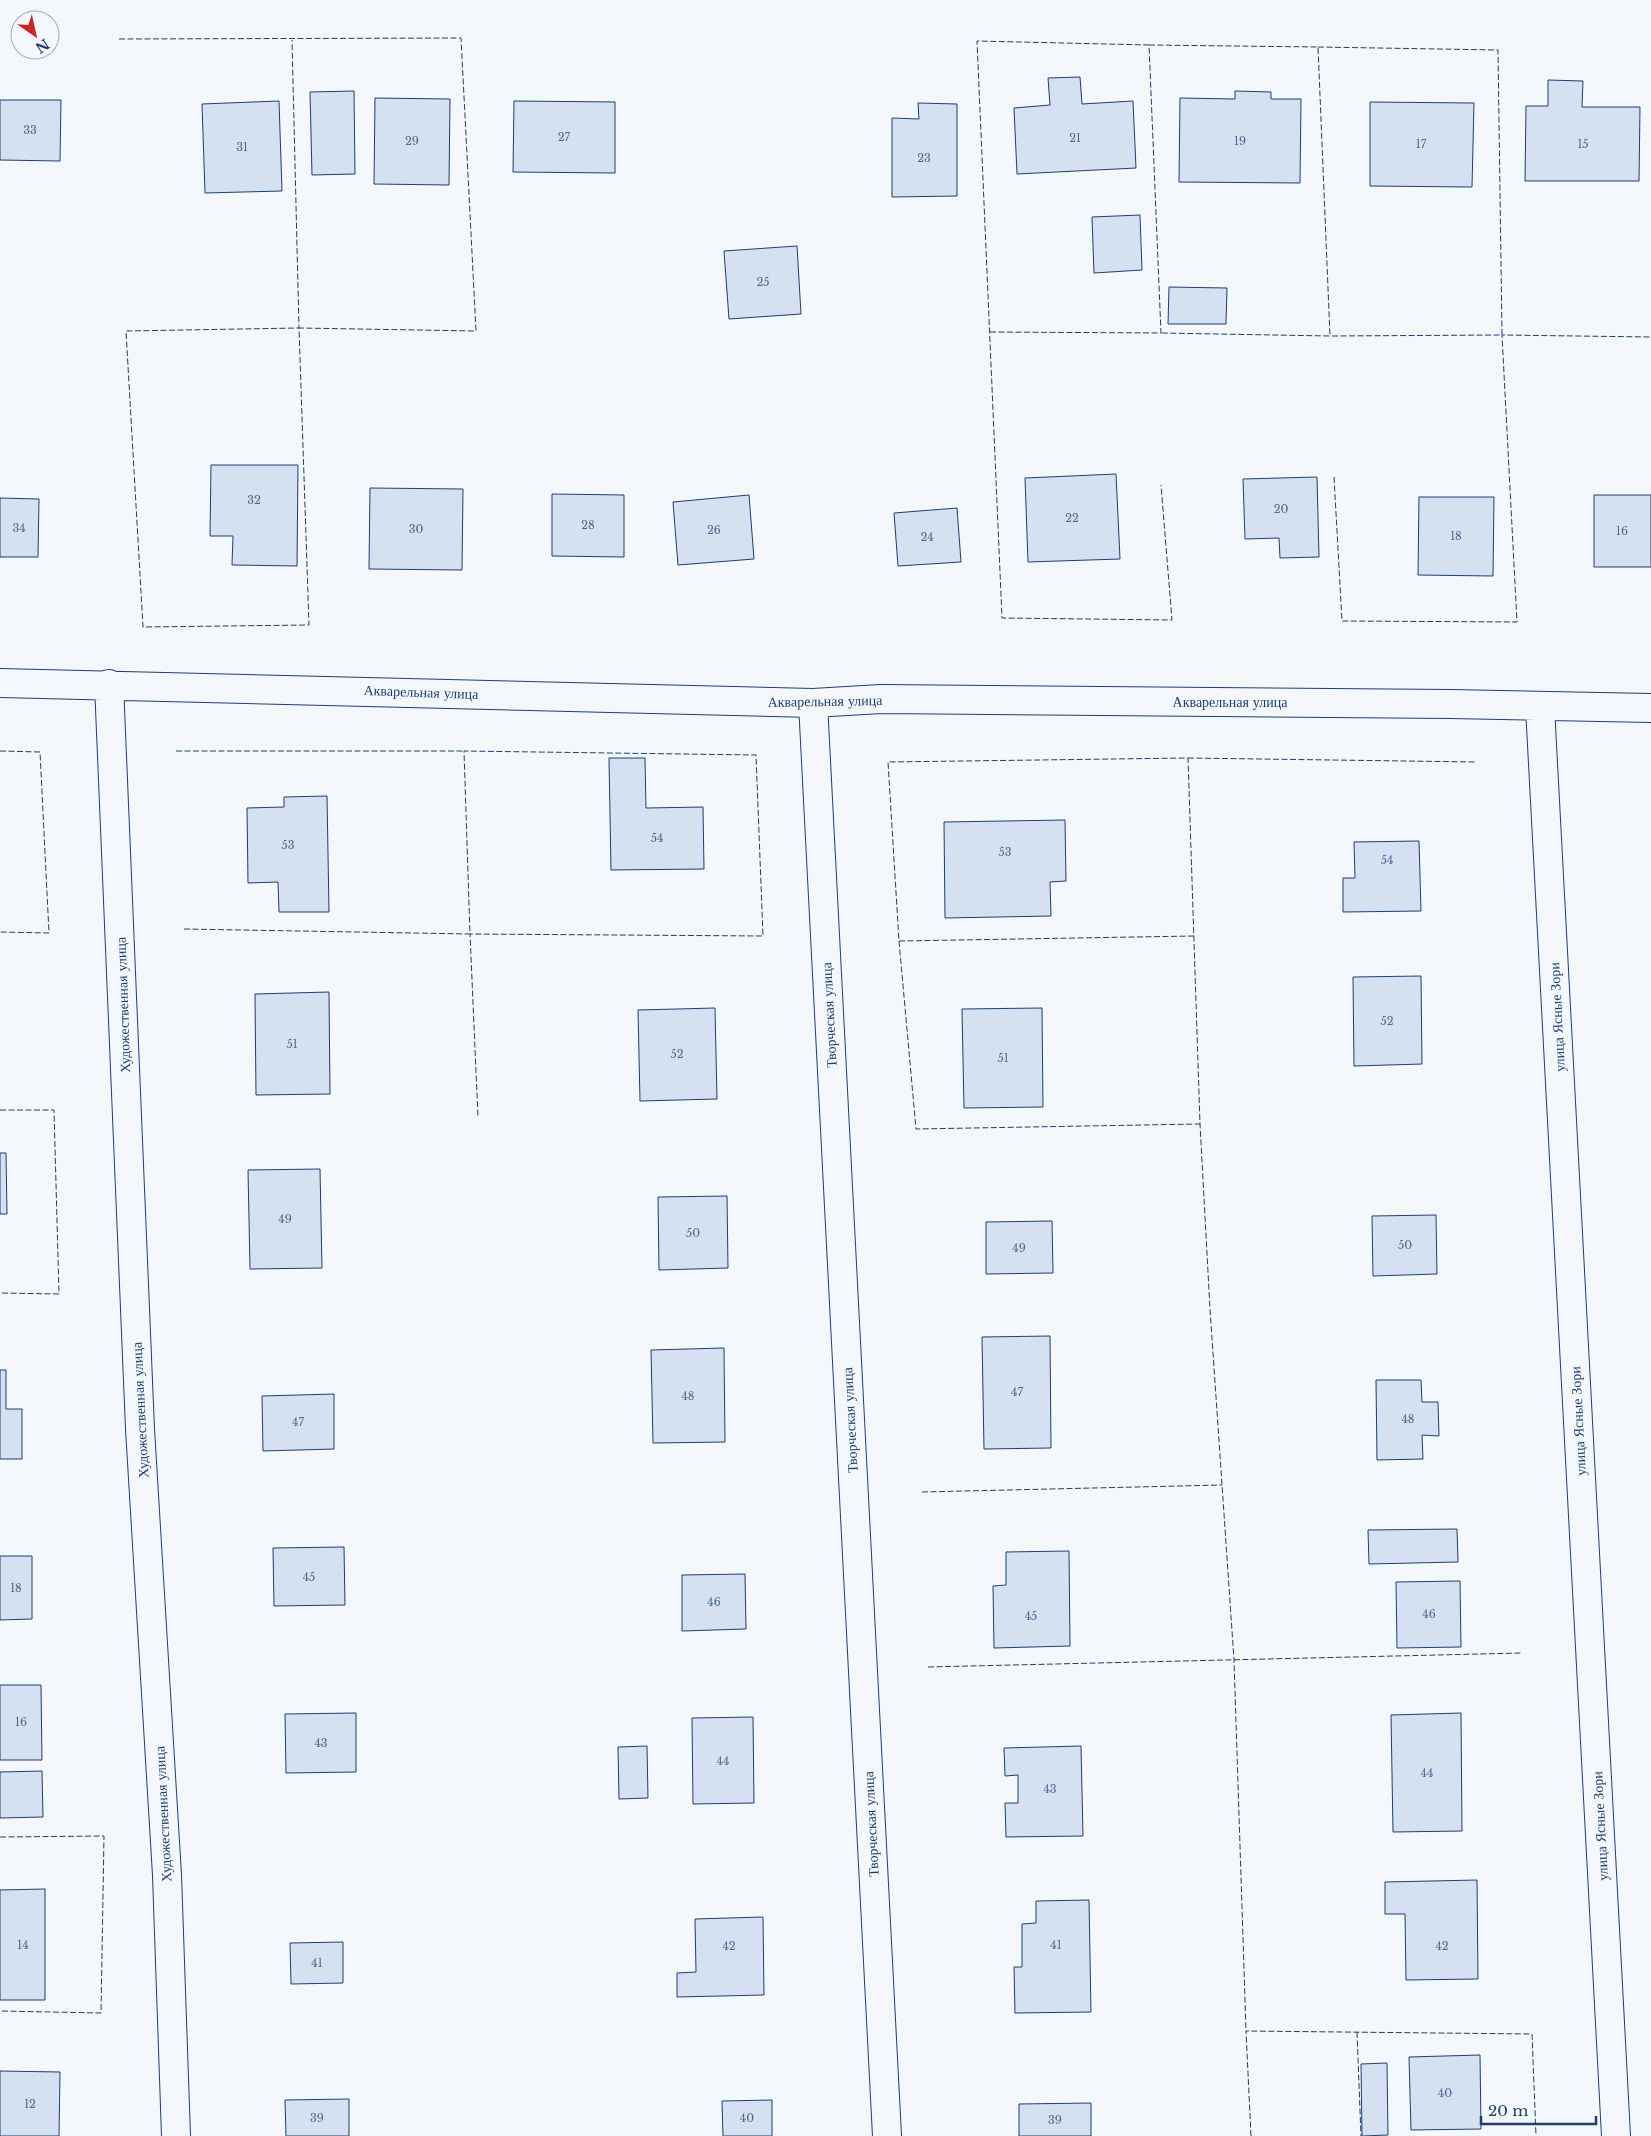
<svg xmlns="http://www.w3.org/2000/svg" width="1651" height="2136" viewBox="0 0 1651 2136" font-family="'Libre Baskerville',serif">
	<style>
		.building { fill: #d5e0f0; stroke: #1d3f73 }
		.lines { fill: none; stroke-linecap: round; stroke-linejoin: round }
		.minor-casing { stroke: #1d3f73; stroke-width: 30 }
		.minor { stroke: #f4f7fb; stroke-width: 28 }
		.fence { stroke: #1d3f73; stroke-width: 1; stroke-dasharray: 6 2.5; stroke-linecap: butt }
		.labels { text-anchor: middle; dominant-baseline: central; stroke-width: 4; stroke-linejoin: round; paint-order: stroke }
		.number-label { font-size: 11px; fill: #4b6792 }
		.street-label { font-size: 14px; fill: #1d3f73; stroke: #f4f7fb }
	</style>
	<rect width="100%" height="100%" fill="#f4f7fb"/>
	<path class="building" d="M 1080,77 L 1082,104 L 1133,101 L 1136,168 L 1017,174 L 1014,108 L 1050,105 L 1048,78 Z
		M 1548,80 L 1583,81 L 1582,107 L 1640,107 L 1639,181 L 1525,181 L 1526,106 L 1548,106 Z
		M 354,91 L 355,174 L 312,175 L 310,92 Z
		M 1235,91 L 1271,92 L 1271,99 L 1301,99 L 1300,183 L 1179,182 L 1180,98 L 1235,99 Z
		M 375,98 L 450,99 L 449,185 L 374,184 Z
		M 0,100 L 61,100 L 60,161 L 0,160 Z
		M 279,101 L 282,191 L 205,193 L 202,104 Z
		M 514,101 L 615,102 L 615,173 L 513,172 Z
		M 1370,102 L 1474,103 L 1472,187 L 1370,186 Z
		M 918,103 L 957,104 L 957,196 L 892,197 L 892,118 L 919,119 Z
		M 1140,215 L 1142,270 L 1094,273 L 1092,217 Z
		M 797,246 L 801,314 L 729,319 L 724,251 Z
		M 1169,287 L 1227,288 L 1226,324 L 1168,324 Z
		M 211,465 L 298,465 L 297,566 L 232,565 L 233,536 L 210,536 Z
		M 1116,474 L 1120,559 L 1028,562 L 1025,478 Z
		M 1317,477 L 1319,557 L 1280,558 L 1279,538 L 1245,539 L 1243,479 Z
		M 370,488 L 463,489 L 462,570 L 369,569 Z
		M 552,494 L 624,495 L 624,557 L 552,556 Z
		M 749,495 L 754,559 L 678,565 L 673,502 Z
		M 1594,495 L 1651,495 L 1651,567 L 1594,567 Z
		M 1419,497 L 1494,497 L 1493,576 L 1418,575 Z
		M 0,498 L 39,499 L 38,557 L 0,557 Z
		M 957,508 L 961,562 L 898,566 L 894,513 Z
		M 609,758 L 645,758 L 646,808 L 703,807 L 704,869 L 611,870 Z
		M 327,796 L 329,912 L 279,912 L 278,882 L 248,883 L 247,808 L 284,807 L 284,797 Z
		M 1065,820 L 1066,881 L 1050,882 L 1051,916 L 945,918 L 944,822 Z
		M 1419,841 L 1421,911 L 1343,912 L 1343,878 L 1355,878 L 1354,842 Z
		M 1421,976 L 1422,1064 L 1354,1066 L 1353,977 Z
		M 329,992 L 330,1094 L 256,1095 L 255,994 Z
		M 715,1008 L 717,1099 L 640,1101 L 638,1010 Z
		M 1042,1008 L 1043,1107 L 964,1108 L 962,1009 Z
		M 0,1153 L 6,1153 L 7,1214 L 0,1214 Z
		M 320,1169 L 322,1268 L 250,1269 L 248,1170 Z
		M 727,1196 L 728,1268 L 659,1270 L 658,1197 Z
		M 1436,1215 L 1437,1274 L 1373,1276 L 1372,1216 Z
		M 1052,1221 L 1053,1273 L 986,1274 L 986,1222 Z
		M 1050,1336 L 1051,1448 L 984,1449 L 982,1337 Z
		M 724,1348 L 725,1442 L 653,1443 L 651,1350 Z
		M 0,1370 L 6,1370 L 6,1409 L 22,1409 L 22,1459 L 0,1459 Z
		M 1376,1380 L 1421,1380 L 1422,1402 L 1438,1402 L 1439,1436 L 1422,1435 L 1423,1459 L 1377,1460 Z
		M 334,1394 L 334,1449 L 263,1451 L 262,1396 Z
		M 1457,1529 L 1458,1562 L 1369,1564 L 1368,1530 Z
		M 344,1547 L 345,1605 L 274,1606 L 273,1548 Z
		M 1069,1551 L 1070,1646 L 994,1648 L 993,1586 L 1006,1585 L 1006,1552 Z
		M 0,1556 L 32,1556 L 32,1619 L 0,1620 Z
		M 745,1574 L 746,1629 L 682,1631 L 682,1575 Z
		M 1460,1581 L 1461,1647 L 1397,1648 L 1396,1582 Z
		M 0,1685 L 41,1685 L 42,1760 L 0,1760 Z
		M 356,1713 L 356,1772 L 286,1773 L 285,1714 Z
		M 1461,1713 L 1462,1831 L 1393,1832 L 1391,1715 Z
		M 753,1717 L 754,1803 L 693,1804 L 692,1718 Z
		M 647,1746 L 648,1798 L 619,1799 L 618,1747 Z
		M 1081,1746 L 1083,1836 L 1006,1837 L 1005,1803 L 1018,1803 L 1018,1775 L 1005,1776 L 1004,1748 Z
		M 42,1771 L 43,1817 L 0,1818 L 0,1772 Z
		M 1477,1880 L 1478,1979 L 1406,1980 L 1405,1914 L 1385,1914 L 1385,1882 Z
		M 45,1889 L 45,2000 L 0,2000 L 0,1890 Z
		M 1089,1900 L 1091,2012 L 1015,2013 L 1014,1967 L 1022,1967 L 1022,1924 L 1036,1923 L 1036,1901 Z
		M 763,1917 L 764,1995 L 677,1997 L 677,1973 L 696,1972 L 695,1919 Z
		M 343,1942 L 343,1983 L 291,1984 L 290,1943 Z
		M 1480,2055 L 1481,2129 L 1411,2130 L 1409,2057 Z
		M 1387,2063 L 1388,2135 L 1362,2136 L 1361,2064 Z
		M 0,2071 L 60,2072 L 59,2136 L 0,2136 Z
		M 349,2099 L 349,2136 L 286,2136 L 285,2100 Z
		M 772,2100 L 772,2136 L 723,2136 L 722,2101 Z
		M 1091,2103 L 1091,2136 L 1019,2136 L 1019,2104 Z"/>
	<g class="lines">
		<g class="minor-casing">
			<path id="minor" d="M 0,683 L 813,703 L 881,699 L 1451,704 L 1651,708
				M 109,684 L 140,1429 L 167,1875 L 176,2136
				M 813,703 L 887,2136
				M 1540,707 L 1616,2136"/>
		</g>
		<use href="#minor" class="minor"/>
		<path class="fence" d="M 119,39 L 461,38 L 476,331 L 299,328 L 309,625 L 143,627 L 126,331 L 299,328 L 292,40
			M 1149,45 L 1318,47 L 1330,336 L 1161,333
			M 1318,47 L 1498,50 L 1502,335 L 1330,336
			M 990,332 L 1161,333 L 1149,45 L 977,41 L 1002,618 L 1172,620 L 1161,485
			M 1334,477 L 1342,621 L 1517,622 L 1502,335 L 1651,337
			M 0,751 L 40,752 L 49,933 L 0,932
			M 176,751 L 464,751
			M 1188,758 L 1477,762
			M 184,929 L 470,934 L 464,751 L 756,755 L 763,936 L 470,934 L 478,1117
			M 1194,936 L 899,941 L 888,762 L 1188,758 L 1200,1124 L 1210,1309 L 1234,1660 L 1246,2031
			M 899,941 L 916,1129 L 1200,1124
			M 0,1110 L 54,1110 L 59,1294 L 0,1293
			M 922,1492 L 1222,1485
			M 928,1667 L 1522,1653
			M 0,1837 L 104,1836 L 101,2013 L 0,2011
			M 1357,2032 L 1361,2136
			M 1251,2136 L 1246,2031 L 1532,2034 L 1536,2136"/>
	</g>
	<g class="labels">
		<g class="number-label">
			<text x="30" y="130">33</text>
			<text x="564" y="137">27</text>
			<text x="1075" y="138">21</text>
			<text x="412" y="141">29</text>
			<text x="1240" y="141">19</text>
			<text x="1421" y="144">17</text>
			<text x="1583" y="144">15</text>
			<text x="242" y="147">31</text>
			<text x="924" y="158">23</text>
			<text x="763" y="282">25</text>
			<text x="254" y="500">32</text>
			<text x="1281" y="509">20</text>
			<text x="1072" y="518">22</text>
			<text x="588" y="525">28</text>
			<text x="19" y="528">34</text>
			<text x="416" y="529">30</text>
			<text x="714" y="530">26</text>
			<text x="1622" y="531">16</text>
			<text x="1456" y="536">18</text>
			<text x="927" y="537">24</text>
			<text x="657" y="838">54</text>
			<text x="288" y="845">53</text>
			<text x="1005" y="852">53</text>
			<text x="1387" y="860">54</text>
			<text x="1387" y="1021">52</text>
			<text x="292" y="1044">51</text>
			<text x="677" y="1054">52</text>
			<text x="1003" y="1058">51</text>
			<text x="285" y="1219">49</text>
			<text x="693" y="1233">50</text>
			<text x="1405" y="1245">50</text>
			<text x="1019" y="1248">49</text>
			<text x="1017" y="1392">47</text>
			<text x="688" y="1396">48</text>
			<text x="1408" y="1419">48</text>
			<text x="298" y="1422">47</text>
			<text x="309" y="1577">45</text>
			<text x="16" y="1588">18</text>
			<text x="714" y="1602">46</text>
			<text x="1429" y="1614">46</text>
			<text x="1031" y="1616">45</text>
			<text x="21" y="1722">16</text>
			<text x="321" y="1743">43</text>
			<text x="723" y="1761">44</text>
			<text x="1427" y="1773">44</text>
			<text x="1050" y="1789">43</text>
			<text x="23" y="1945">14</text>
			<text x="1056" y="1945">41</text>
			<text x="729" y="1946">42</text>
			<text x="1442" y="1946">42</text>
			<text x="317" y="1963">41</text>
			<text x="1445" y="2093">40</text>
			<text x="30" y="2104">12</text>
			<text x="317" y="2118">39</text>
			<text x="747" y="2118">40</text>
			<text x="1055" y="2120">39</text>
		</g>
		<g class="street-label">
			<text transform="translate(421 692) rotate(2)">Акварельная улица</text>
			<text transform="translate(825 701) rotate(-1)">Акварельная улица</text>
			<text x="1230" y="702">Акварельная улица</text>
			<text transform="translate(123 1005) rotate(-92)">Художественная улица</text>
			<text transform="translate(829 1015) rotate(-93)">Творческая улица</text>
			<text transform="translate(1557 1017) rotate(-93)">улица Ясные Зори</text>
			<text transform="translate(140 1410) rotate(-93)">Художественная улица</text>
			<text transform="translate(850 1420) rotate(-93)">Творческая улица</text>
			<text transform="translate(1578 1421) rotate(-93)">улица Ясные Зори</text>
			<text transform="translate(163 1814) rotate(-93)">Художественная улица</text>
			<text transform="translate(871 1824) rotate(-93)">Творческая улица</text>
			<text transform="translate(1600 1826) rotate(-93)">улица Ясные Зори</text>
		</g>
	</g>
	<g transform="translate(35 35) rotate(146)"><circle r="24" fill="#f4f7fb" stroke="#9eadc5"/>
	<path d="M0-4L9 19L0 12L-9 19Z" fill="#c62828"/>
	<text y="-8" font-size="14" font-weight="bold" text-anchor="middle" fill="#1d3f73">N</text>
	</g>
	<path d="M1481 2116v8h115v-8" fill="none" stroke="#1d3f73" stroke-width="2.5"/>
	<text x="1488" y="2116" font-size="15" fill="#1d3f73" stroke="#f4f7fb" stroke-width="4" paint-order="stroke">20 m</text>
</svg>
